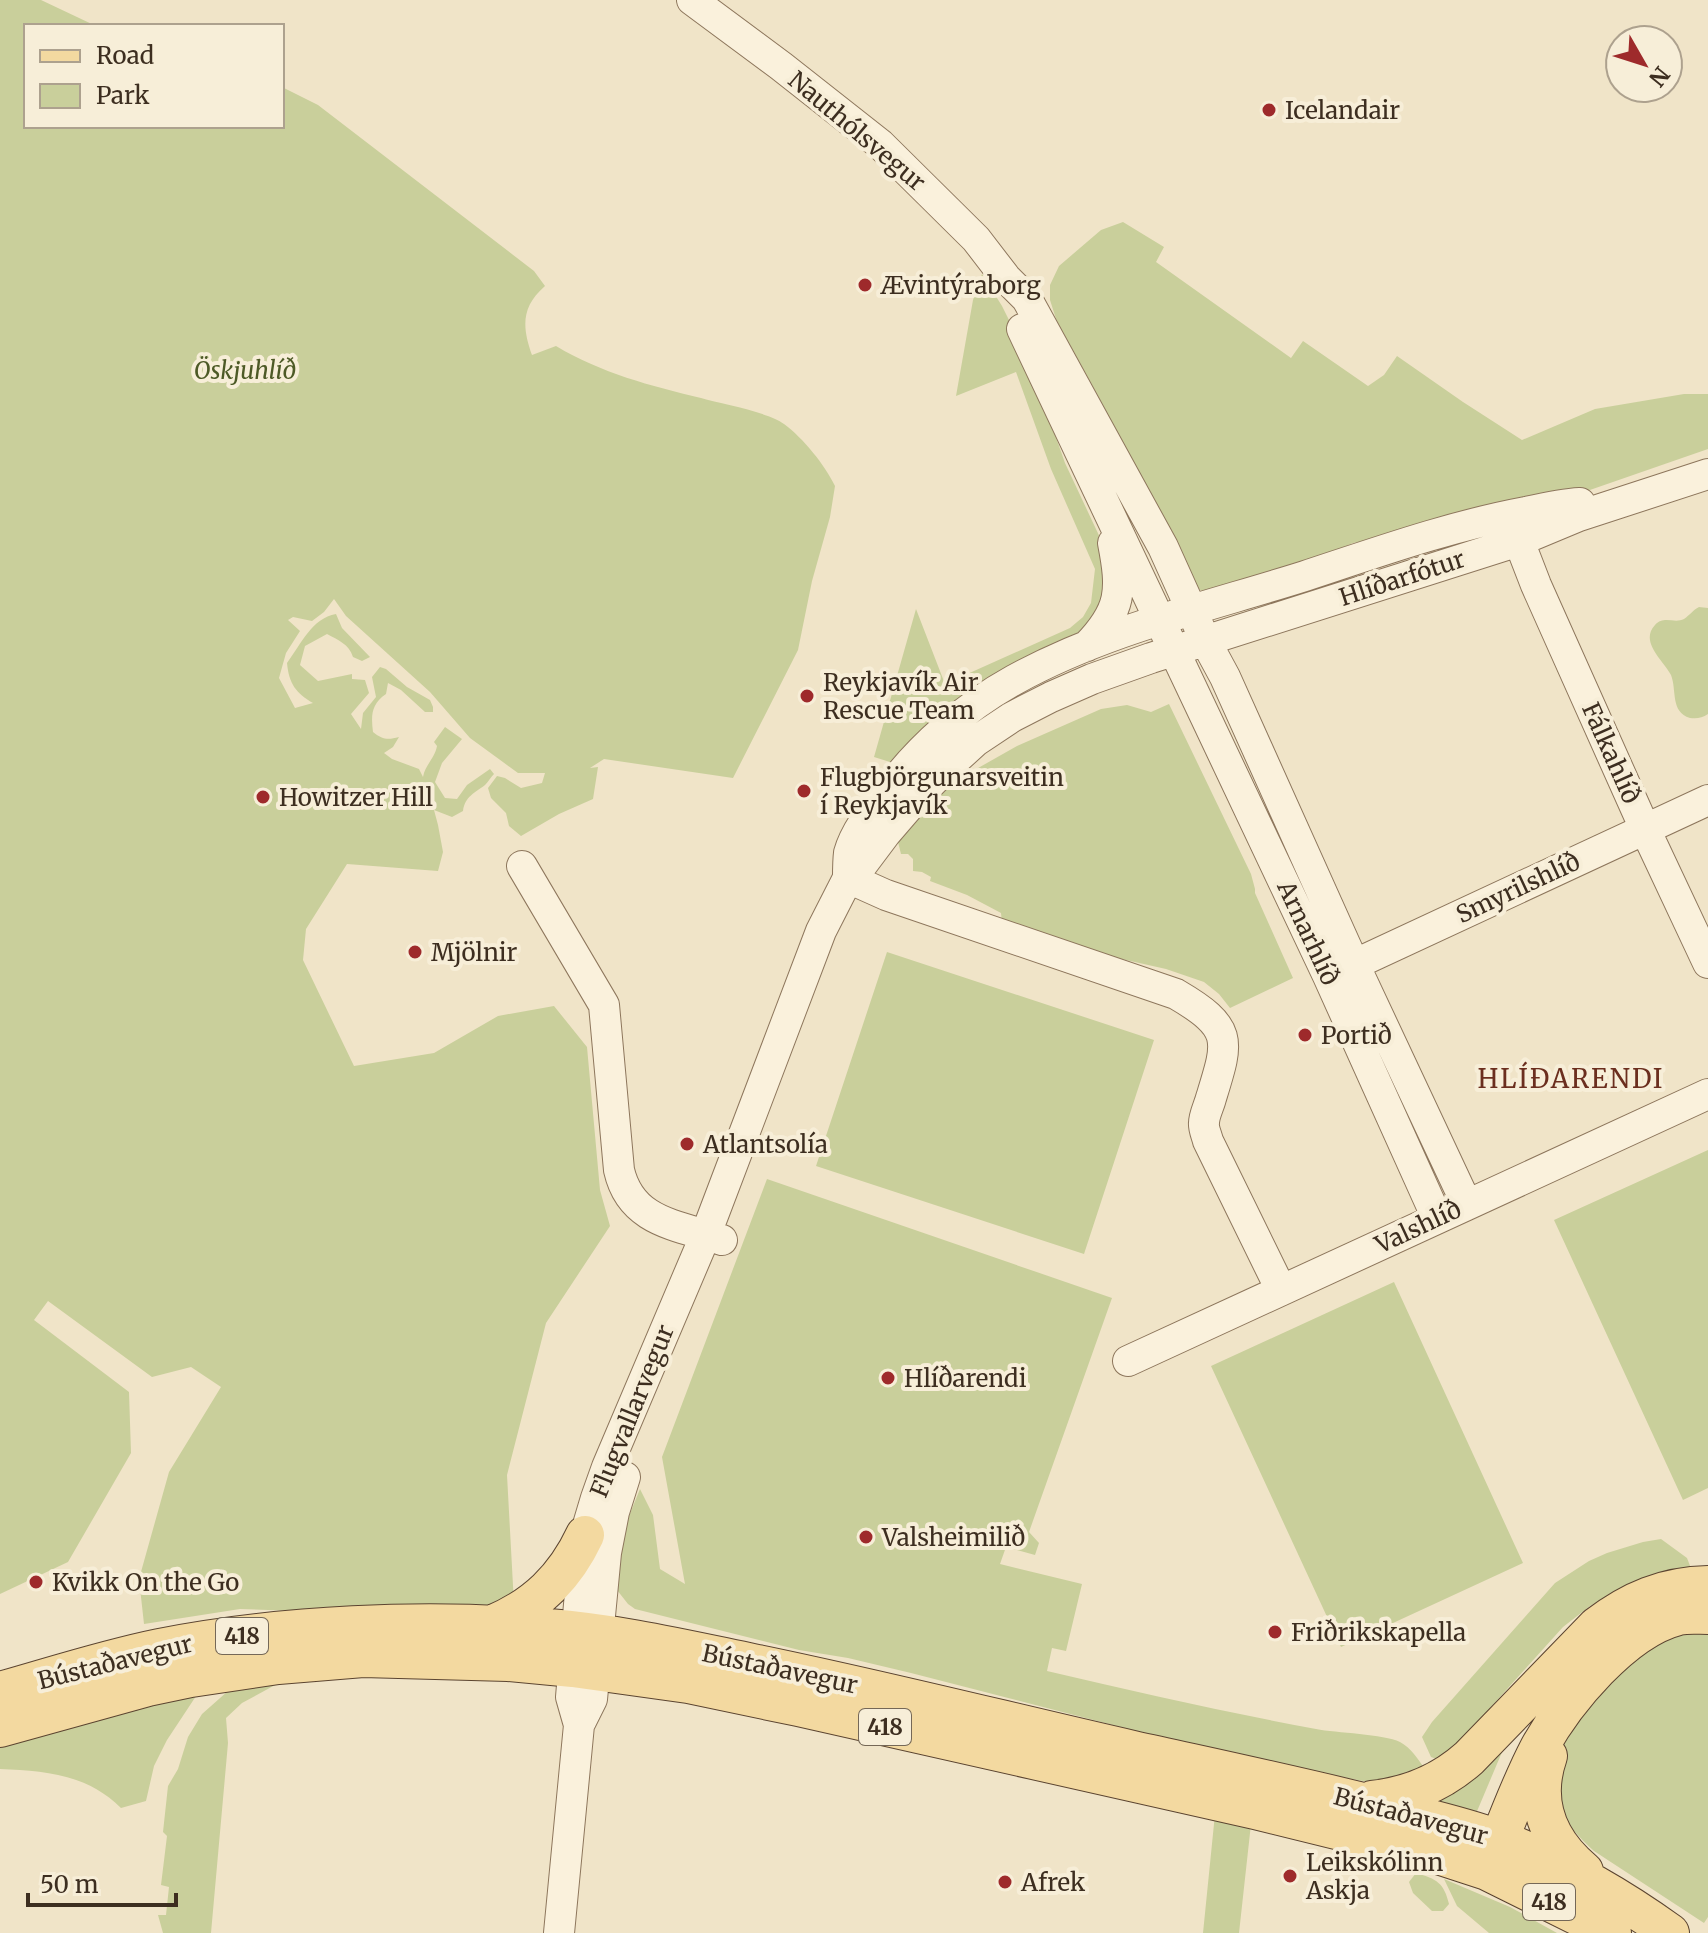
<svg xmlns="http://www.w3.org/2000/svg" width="1708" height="1933" viewBox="0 0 1708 1933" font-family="Merriweather,serif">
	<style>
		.green { fill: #c9cf9b }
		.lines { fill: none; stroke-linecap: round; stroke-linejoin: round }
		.minor-casing { stroke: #8d765c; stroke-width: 32 }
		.major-casing { stroke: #5b4430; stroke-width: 40 }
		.minor { stroke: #faf1dc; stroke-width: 30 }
		.major { stroke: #f3d9a0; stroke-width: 38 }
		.poi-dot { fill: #9e2a2b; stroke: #f7eed8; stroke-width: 3 }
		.labels { text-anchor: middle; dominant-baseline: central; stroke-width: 8; stroke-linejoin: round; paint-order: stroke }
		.shield { fill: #f7eed8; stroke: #756857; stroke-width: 2 }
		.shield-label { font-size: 22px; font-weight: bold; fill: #3d2e20 }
		.poi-label { font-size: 24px; fill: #3d2e20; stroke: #f7eed8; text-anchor: start }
		.street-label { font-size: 24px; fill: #3d2e20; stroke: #f7eed8 }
		.park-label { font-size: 24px; font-style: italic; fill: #4d5a26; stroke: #f7eed8 }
		.neighbourhood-label { font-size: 26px; letter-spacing: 2px; fill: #6b2e1e; stroke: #f7eed8 }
	</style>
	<rect width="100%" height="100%" fill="#f0e4c8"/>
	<path class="green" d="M 0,0 L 41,0 L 96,26 L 26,26 L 26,126 L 282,126 L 282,87 L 318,105 L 534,271 L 545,286 C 521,307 522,327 532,355 L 556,346 C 601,373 651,386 701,398 C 722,404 768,412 784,424 C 803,438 825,465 835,486 L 830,517 L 812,581 L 798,650 L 733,778 L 604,759 L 590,768 L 598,767 L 593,799 L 559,814 L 521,836 L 509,826 L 506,813 L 491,798 L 488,788 L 497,776 L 505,778 L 521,788 L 542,783 L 545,773 L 518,773 L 470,738 L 430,692 L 346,616 L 334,599 L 324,612 L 312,621 L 293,617 L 288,620 L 300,631 L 286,653 L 279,678 L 295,708 L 313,703 C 296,693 289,684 287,663 C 301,644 312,618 336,614 L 342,628 L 370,657 L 362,661 L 353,657 C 349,644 338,640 327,634 L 305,646 L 300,665 L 318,681 L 352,674 L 352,679 L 365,680 L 369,693 L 351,714 L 361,729 L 363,713 L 376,697 L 372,677 L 380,667 L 386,669 L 407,687 L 430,700 L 433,707 L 433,712 L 425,712 L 401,690 L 388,683 L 386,694 C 371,704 371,716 373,732 C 383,740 388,740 399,737 L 393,747 L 384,753 L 392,759 L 419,769 L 423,777 C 425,765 435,758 437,746 L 434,742 L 445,727 L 462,739 L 442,763 L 435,782 L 445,798 L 457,799 L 467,785 L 490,769 L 494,774 C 491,777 488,782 485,785 C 475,793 465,796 463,811 L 452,817 L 434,810 L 438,825 L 443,852 L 438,871 L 347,864 L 306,929 L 303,960 L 354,1066 L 434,1053 L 498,1016 L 554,1006 L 587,1047 L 600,1190 L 610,1226 L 546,1323 L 507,1475 L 514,1604 L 461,1606 L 384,1614 L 240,1609 L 144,1624 L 139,1579 L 169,1472 L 221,1387 L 191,1367 L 152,1377 L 48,1301 L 34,1320 L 129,1392 L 131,1453 L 68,1562 L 0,1594 Z
		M 1123,222 L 1164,247 L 1156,262 L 1291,358 L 1303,341 L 1368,386 L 1384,375 L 1397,356 L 1463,402 L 1522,440 L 1595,409 L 1684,394 L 1708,394 L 1708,449 L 1587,491 L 1404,534 L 1353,543 L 1258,586 L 1218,599 L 1187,583 C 1151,492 1105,407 1057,322 L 1050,300 L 1050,285 L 1059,266 L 1101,230 Z
		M 982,274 L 1002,306 L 1020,342 L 1034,375 L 1065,463 L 1103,544 L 1105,614 L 901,761 L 890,762 L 874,757 L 916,609 L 945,684 L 1070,628 L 1083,617 L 1091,603 L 1095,569 L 1051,469 L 1016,372 L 956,396 L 973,300 Z
		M 1699,607 L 1708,608 L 1708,714 C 1702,718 1697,719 1690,718 C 1670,712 1677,690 1671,675 C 1664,661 1639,642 1655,625 C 1664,615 1674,624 1684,619 C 1690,615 1693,610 1699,607 Z
		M 1169,704 L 1251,874 L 1255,889 L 1255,893 L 1293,978 L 1230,1008 L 1219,994 L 1204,982 L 1166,969 L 1077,949 L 1002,923 L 1001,913 L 967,895 L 930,881 L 931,877 L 922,872 L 913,871 L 913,859 L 908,854 L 901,854 L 898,842 L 941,794 L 964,776 L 1017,746 L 1101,709 L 1127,705 L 1151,712 Z
		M 887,952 L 1154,1040 L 1084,1254 L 816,1166 Z
		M 1708,1150 L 1708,1488 L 1683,1500 L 1554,1220 Z
		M 767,1179 L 1112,1298 L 1029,1532 L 1039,1543 L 1035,1555 L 1006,1547 L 1000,1564 L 1082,1584 L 1066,1651 L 1052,1648 L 1047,1671 C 1136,1692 1225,1712 1316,1729 C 1336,1733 1384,1734 1400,1742 C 1411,1748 1418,1759 1425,1769 L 1373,1783 L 1225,1754 L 911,1673 L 848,1658 L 799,1650 L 635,1609 L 628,1604 L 617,1590 L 622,1533 L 640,1489 L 653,1515 L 660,1569 L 685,1584 L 662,1457 Z
		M 1394,1282 L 1523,1563 L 1341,1647 L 1211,1366 Z
		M 1661,1539 L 1687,1558 L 1692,1571 L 1608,1596 L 1590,1606 L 1563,1627 L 1464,1737 L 1439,1760 L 1431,1757 L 1422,1737 L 1432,1722 L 1555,1583 L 1589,1561 L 1607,1553 L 1643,1542 Z
		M 1708,1627 L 1708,1917 L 1704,1923 L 1594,1851 C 1579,1838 1567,1822 1551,1808 L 1552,1762 L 1601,1686 L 1671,1631 Z
		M 288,1678 L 242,1703 L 226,1718 L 228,1743 L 211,1933 L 163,1933 L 158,1915 L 166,1915 L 169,1887 L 161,1885 L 167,1836 L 163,1832 L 168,1786 L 178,1769 L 188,1737 L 202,1714 L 228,1691 Z
		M 204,1684 L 167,1740 L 154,1766 L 146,1801 L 121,1808 C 87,1774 45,1771 0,1769 L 0,1738 Z
		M 1516,1719 L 1475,1816 L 1421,1798 Z
		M 1215,1814 L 1251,1824 L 1239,1933 L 1203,1933 Z
		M 1416,1873 C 1437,1879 1444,1883 1449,1904 L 1443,1911 L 1432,1911 L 1413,1893 L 1409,1882 Z
		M 1444,1879 L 1510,1907 L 1557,1933 L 1489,1933 L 1457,1906 Z"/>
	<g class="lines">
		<g class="minor-casing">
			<path id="minor" d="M 692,0 L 781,66 L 880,144 L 976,239 L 1006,278 L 1027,299 L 1163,547 L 1205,640 L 1225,677 L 1354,964 L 1467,1205
				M 1022,329 L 1328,976 L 1437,1218
				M 1519,541 L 1536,585 L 1645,829 L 1708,963
				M 1087,646 C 1122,610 1122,590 1113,543
				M 522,866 L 604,1005 L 619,1170 C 631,1223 678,1225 722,1240
				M 848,878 C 848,870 848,861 849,853 C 855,831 873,809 887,791 C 920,747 965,707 1014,680 C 1104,630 1207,607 1305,576 C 1378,552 1451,526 1526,512 C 1544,508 1562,504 1580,503
				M 848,878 L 886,895 L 1176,994 C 1234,1028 1229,1040 1211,1098 C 1209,1106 1204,1115 1204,1123 C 1203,1128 1207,1136 1208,1141 L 1281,1290
				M 1336,973 L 1708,800
				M 1128,1361 L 1708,1094
				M 579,1725 L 592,1699 L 606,1553 L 614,1512 L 625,1477
				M 559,1933 L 579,1725 L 571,1697 L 585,1535 L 596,1498 L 607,1467 L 706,1234 L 821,931 L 848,878 L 862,865 L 886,833 L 917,797 L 944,770 L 976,741 L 1012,717 L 1051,697 L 1092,679 L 1151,658 L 1519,541 L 1579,516 L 1708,474"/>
		</g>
		<g class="major-casing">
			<path id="major" d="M 491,1625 C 535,1607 565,1578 585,1535
				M 0,1691 C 53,1676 105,1659 159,1648 C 282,1624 423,1618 548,1628 C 616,1633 685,1649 753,1663 C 880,1689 1006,1721 1133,1750 C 1223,1770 1314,1789 1403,1812 C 1434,1820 1465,1827 1495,1838 C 1557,1861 1616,1894 1670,1933
				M 0,1728 L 148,1687 L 191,1678 L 278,1665 L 363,1658 L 508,1662 L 573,1668 L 688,1684 L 798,1707 L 1255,1810 L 1438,1855 L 1487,1871 L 1612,1933
				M 1548,1756 C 1532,1802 1548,1841 1584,1871
				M 1372,1800 C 1409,1796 1441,1783 1469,1758 L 1597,1626 C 1631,1600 1664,1586 1708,1585
				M 1491,1861 C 1506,1823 1520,1784 1539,1748 C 1565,1701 1623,1630 1678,1616 C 1687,1614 1698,1615 1708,1615"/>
		</g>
		<use href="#minor" class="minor"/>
		<use href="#major" class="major"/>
	</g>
	<g class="poi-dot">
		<circle cx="1269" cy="110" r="8"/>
		<circle cx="865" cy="285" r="8"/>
		<circle cx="807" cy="696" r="8"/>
		<circle cx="804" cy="791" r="8"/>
		<circle cx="263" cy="797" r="8"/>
		<circle cx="415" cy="952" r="8"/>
		<circle cx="1305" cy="1035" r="8"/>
		<circle cx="687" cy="1144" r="8"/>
		<circle cx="888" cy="1378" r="8"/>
		<circle cx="866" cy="1537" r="8"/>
		<circle cx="36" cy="1582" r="8"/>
		<circle cx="1275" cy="1632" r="8"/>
		<circle cx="1290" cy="1876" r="8"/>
		<circle cx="1005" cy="1882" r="8"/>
	</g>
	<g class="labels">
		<g class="shield">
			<rect x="216" y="1618" width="52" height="36" rx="6"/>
			<rect x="859" y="1709" width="52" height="36" rx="6"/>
			<rect x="1523" y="1884" width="52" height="36" rx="6"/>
		</g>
		<g class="shield-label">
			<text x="242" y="1636">418</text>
			<text x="885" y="1727">418</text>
			<text x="1549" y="1902">418</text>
		</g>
		<g class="poi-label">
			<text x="1285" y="110">Icelandair</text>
			<text x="881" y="285">Ævintýraborg</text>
			<text x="823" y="682">Reykjavík Air<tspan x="823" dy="28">Rescue Team</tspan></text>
			<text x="820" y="777">Flugbjörgunarsveitin<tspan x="820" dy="28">í Reykjavík</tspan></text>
			<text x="279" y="797">Howitzer Hill</text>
			<text x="431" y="952">Mjölnir</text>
			<text x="1321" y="1035">Portið</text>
			<text x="703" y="1144">Atlantsolía</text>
			<text x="904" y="1378">Hlíðarendi</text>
			<text x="882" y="1537">Valsheimilið</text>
			<text x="52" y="1582">Kvikk On the Go</text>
			<text x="1291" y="1632">Friðrikskapella</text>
			<text x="1306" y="1862">Leikskólinn<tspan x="1306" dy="28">Askja</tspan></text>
			<text x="1021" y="1882">Afrek</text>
		</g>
		<g class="street-label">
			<text transform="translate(857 131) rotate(40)">Nauthólsvegur</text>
			<text transform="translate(1402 578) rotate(-18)">Hlíðarfótur</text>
			<text transform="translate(1611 753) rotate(66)">Fálkahlíð</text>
			<text transform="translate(1518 888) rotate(-25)">Smyrilshlíð</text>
			<text transform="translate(1308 933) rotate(65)">Arnarhlíð</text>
			<text transform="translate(1418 1227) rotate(-25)">Valshlíð</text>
			<text transform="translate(632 1411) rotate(-68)">Flugvallarvegur</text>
			<text transform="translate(115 1662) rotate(-14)">Bústaðavegur</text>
			<text transform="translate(780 1669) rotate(12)">Bústaðavegur</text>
			<text transform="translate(1411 1816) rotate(15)">Bústaðavegur</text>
		</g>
		<g class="park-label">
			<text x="245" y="370">Öskjuhlíð</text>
		</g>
		<g class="neighbourhood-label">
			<text x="1571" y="1078">HLÍÐARENDI</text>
		</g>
	</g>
	<rect x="24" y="24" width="260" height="104" fill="#f7eed8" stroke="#ada18e" stroke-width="2"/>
	<rect x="40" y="50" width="40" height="12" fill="#f3d9a0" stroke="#ada18e" stroke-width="2"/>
	<text x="96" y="64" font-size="24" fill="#3d2e20">Road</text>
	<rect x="40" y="84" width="40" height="24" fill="#c9cf9b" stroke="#ada18e" stroke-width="2"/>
	<text x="96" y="104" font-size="24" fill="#3d2e20">Park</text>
	<g transform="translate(1644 64) rotate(129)"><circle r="38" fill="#f7eed8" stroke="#ada18e" stroke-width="2"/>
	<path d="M0-6L14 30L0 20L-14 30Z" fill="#9e2a2b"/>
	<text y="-12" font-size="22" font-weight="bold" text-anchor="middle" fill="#3d2e20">N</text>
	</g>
	<path d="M28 1893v12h148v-12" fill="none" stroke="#3d2e20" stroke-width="4"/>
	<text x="40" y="1893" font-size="24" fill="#3d2e20" stroke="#f7eed8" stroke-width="6" paint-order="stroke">50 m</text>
</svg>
